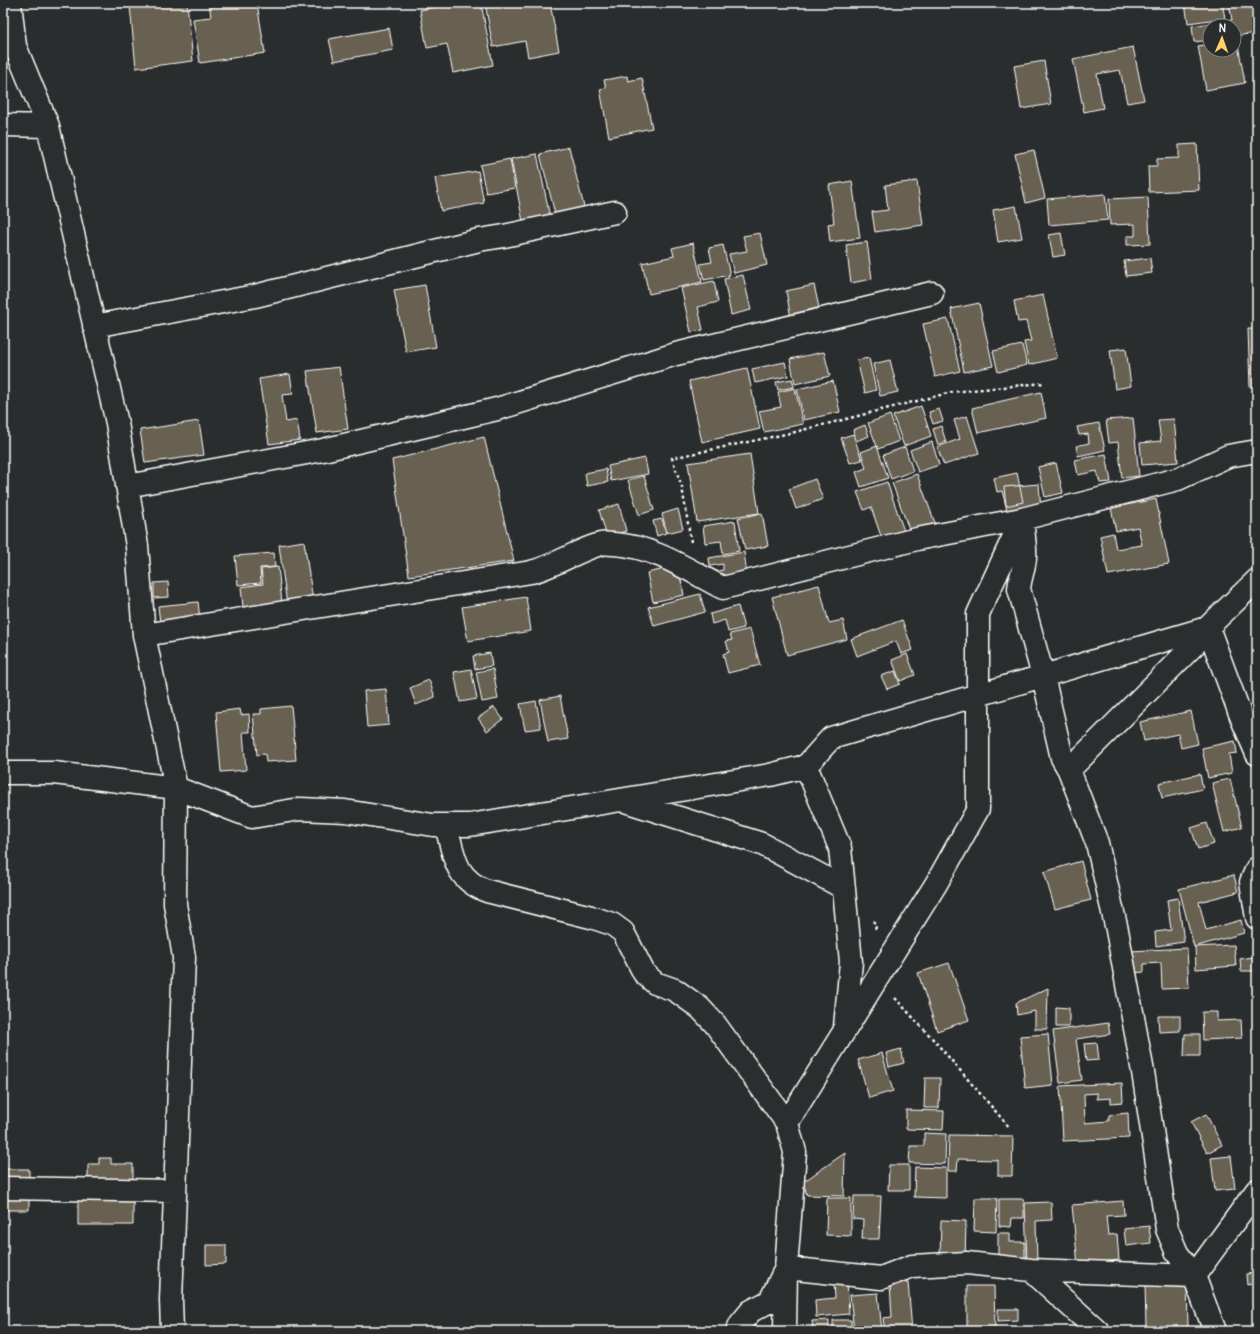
<svg xmlns="http://www.w3.org/2000/svg" width="1260" height="1334" viewBox="0 0 1260 1334" font-family="Delius,sans-serif">
	<style>
		.building { fill: #686151; stroke: #fff }
		.lines { fill: none; stroke-linecap: round; stroke-linejoin: round }
		.minor-casing { stroke: #fff; stroke-width: 25 }
		.path { stroke: #fff; stroke-width: 2.5; stroke-dasharray: 3 3; stroke-linecap: butt }
		.minor { stroke: #2a2d2e; stroke-width: 22 }
	</style>
	<rect width="100%" height="100%" fill="#2a2d2e"/>
	<filter id="ink" filterUnits="userSpaceOnUse"><feTurbulence type="fractalNoise" baseFrequency=".025" numOctaves="2"/><feDisplacementMap in="SourceGraphic" scale="8" xChannelSelector="R" yChannelSelector="G"/><feConvolveMatrix kernelMatrix="1 2 1 2 8 2 1 2 1" color-interpolation-filters="sRGB"/></filter>
	<g filter="url(#ink)">
		<path class="building" d="M 155,3 L 187,3 L 193,61 L 136,68 L 130,6 Z
			M 209,3 L 257,3 L 265,53 L 200,63 L 193,19 L 211,17 Z
			M 456,3 L 481,3 L 493,65 L 453,73 L 447,44 L 427,48 L 420,10 Z
			M 485,3 L 550,3 L 559,51 L 528,57 L 525,41 L 493,47 Z
			M 1185,3 L 1222,3 L 1225,18 L 1188,23 Z
			M 1229,3 L 1252,3 L 1257,33 L 1234,36 L 1234,26 L 1210,26 L 1210,40 L 1194,42 L 1192,26 L 1232,20 Z
			M 389,28 L 393,50 L 334,61 L 329,39 Z
			M 1237,39 L 1245,83 L 1206,90 L 1198,46 L 1210,44 L 1210,50 L 1234,50 L 1234,40 Z
			M 1133,47 L 1144,100 L 1127,103 L 1120,70 L 1097,74 L 1103,108 L 1084,112 L 1073,59 Z
			M 1044,61 L 1051,104 L 1021,109 L 1014,66 Z
			M 627,76 L 628,81 L 642,78 L 652,128 L 609,137 L 600,89 L 606,88 L 604,80 Z
			M 1197,144 L 1199,190 L 1149,192 L 1148,166 L 1157,166 L 1157,159 L 1179,158 L 1179,145 Z
			M 569,147 L 585,211 L 556,218 L 540,154 Z
			M 1034,150 L 1045,198 L 1026,203 L 1015,154 Z
			M 537,154 L 550,217 L 523,222 L 511,159 Z
			M 510,159 L 515,188 L 486,193 L 480,165 Z
			M 478,171 L 484,203 L 441,211 L 435,178 Z
			M 852,181 L 860,238 L 830,242 L 828,224 L 834,223 L 829,185 Z
			M 917,181 L 923,225 L 875,232 L 872,212 L 888,210 L 885,185 Z
			M 1105,194 L 1108,220 L 1049,225 L 1047,199 Z
			M 1148,197 L 1150,244 L 1127,245 L 1127,236 L 1135,236 L 1135,224 L 1110,225 L 1109,199 Z
			M 1016,206 L 1022,238 L 998,242 L 993,210 Z
			M 760,233 L 767,265 L 734,273 L 729,254 L 747,251 L 743,236 Z
			M 1061,233 L 1065,255 L 1053,257 L 1049,235 Z
			M 867,242 L 872,279 L 851,283 L 846,245 Z
			M 693,243 L 702,282 L 649,294 L 642,263 L 674,256 L 672,248 Z
			M 723,245 L 730,275 L 704,280 L 700,264 L 712,262 L 709,248 Z
			M 1150,258 L 1152,273 L 1126,276 L 1124,261 Z
			M 743,275 L 751,310 L 731,315 L 724,279 Z
			M 714,281 L 718,302 L 698,307 L 703,330 L 691,332 L 681,288 Z
			M 425,285 L 436,347 L 406,352 L 394,290 Z
			M 814,285 L 820,312 L 791,318 L 786,291 Z
			M 1043,295 L 1057,358 L 1029,365 L 1024,342 L 1031,341 L 1026,321 L 1018,322 L 1014,301 Z
			M 979,303 L 993,366 L 964,372 L 951,309 Z
			M 948,319 L 960,371 L 935,377 L 923,324 Z
			M 1248,329 L 1257,329 L 1257,386 L 1250,387 Z
			M 1022,345 L 1027,365 L 998,372 L 993,351 Z
			M 1126,348 L 1131,386 L 1115,389 L 1110,350 Z
			M 824,352 L 830,376 L 795,384 L 790,359 Z
			M 869,358 L 876,390 L 865,393 L 857,360 Z
			M 890,360 L 898,392 L 880,396 L 873,364 Z
			M 785,362 L 788,376 L 755,383 L 752,369 Z
			M 339,367 L 348,429 L 317,433 L 307,371 Z
			M 747,368 L 760,429 L 702,442 L 689,381 Z
			M 290,374 L 293,394 L 282,395 L 286,422 L 297,420 L 300,440 L 269,444 L 259,379 Z
			M 792,379 L 794,387 L 778,390 L 776,382 Z
			M 833,381 L 840,412 L 804,420 L 797,389 Z
			M 795,388 L 803,424 L 764,432 L 759,411 L 781,407 L 778,392 Z
			M 1041,392 L 1046,418 L 978,433 L 972,408 Z
			M 921,406 L 931,436 L 904,446 L 893,416 Z
			M 939,409 L 943,421 L 933,424 L 929,412 Z
			M 890,415 L 899,441 L 878,449 L 868,423 Z
			M 967,416 L 979,453 L 944,465 L 937,447 L 960,439 L 954,420 Z
			M 1133,418 L 1139,476 L 1122,478 L 1118,442 L 1109,443 L 1106,420 Z
			M 1174,419 L 1178,462 L 1142,465 L 1140,443 L 1161,441 L 1158,420 Z
			M 199,421 L 204,455 L 145,463 L 140,430 Z
			M 1099,423 L 1105,450 L 1078,456 L 1076,446 L 1089,443 L 1088,434 L 1079,435 L 1077,427 Z
			M 865,425 L 869,436 L 856,441 L 853,430 Z
			M 941,426 L 946,442 L 938,445 L 933,429 Z
			M 853,434 L 862,460 L 850,463 L 841,438 Z
			M 484,437 L 514,561 L 409,576 L 392,460 Z
			M 932,442 L 939,465 L 918,472 L 910,450 Z
			M 877,446 L 888,478 L 861,487 L 856,472 L 866,468 L 861,452 Z
			M 905,447 L 913,471 L 891,479 L 883,455 Z
			M 750,454 L 759,513 L 697,522 L 688,463 Z
			M 1106,454 L 1111,482 L 1100,483 L 1097,471 L 1078,475 L 1075,460 Z
			M 645,458 L 648,474 L 611,481 L 608,466 Z
			M 1056,463 L 1063,493 L 1045,497 L 1038,467 Z
			M 606,469 L 608,482 L 587,486 L 585,473 Z
			M 1017,473 L 1023,502 L 1006,506 L 1002,491 L 997,492 L 994,478 Z
			M 917,474 L 935,523 L 910,532 L 892,483 Z
			M 644,476 L 654,510 L 639,515 L 628,480 Z
			M 815,479 L 823,499 L 796,509 L 789,489 Z
			M 887,482 L 906,537 L 884,545 L 871,507 L 864,510 L 857,492 Z
			M 1039,484 L 1041,511 L 1007,514 L 1004,487 Z
			M 1156,499 L 1169,564 L 1108,575 L 1100,536 L 1113,533 L 1116,549 L 1142,545 L 1138,527 L 1116,531 L 1111,508 Z
			M 619,504 L 626,531 L 607,537 L 599,510 Z
			M 678,509 L 683,529 L 667,533 L 662,514 Z
			M 762,513 L 768,546 L 745,550 L 738,518 Z
			M 662,519 L 666,533 L 657,536 L 653,521 Z
			M 735,521 L 739,551 L 723,554 L 721,541 L 705,543 L 703,526 Z
			M 304,541 L 313,601 L 287,605 L 279,545 Z
			M 744,552 L 747,576 L 714,580 L 713,572 L 723,570 L 723,564 L 710,566 L 709,558 Z
			M 274,553 L 275,567 L 260,568 L 261,583 L 238,585 L 235,556 Z
			M 678,566 L 684,595 L 653,602 L 647,573 Z
			M 278,567 L 282,603 L 243,607 L 241,587 L 263,584 L 261,569 Z
			M 168,582 L 169,597 L 154,598 L 154,583 Z
			M 819,585 L 829,623 L 843,620 L 847,639 L 787,655 L 772,597 Z
			M 700,594 L 705,612 L 654,626 L 648,607 Z
			M 526,597 L 531,631 L 468,641 L 462,607 Z
			M 198,602 L 200,619 L 160,623 L 158,606 Z
			M 738,606 L 744,628 L 728,632 L 725,620 L 712,624 L 710,614 Z
			M 902,620 L 913,650 L 901,654 L 896,641 L 857,656 L 851,639 Z
			M 750,629 L 760,665 L 728,673 L 723,654 L 729,652 L 726,641 L 732,640 L 730,634 Z
			M 490,653 L 492,666 L 475,669 L 473,656 Z
			M 907,654 L 915,675 L 900,681 L 892,660 Z
			M 471,669 L 477,699 L 460,702 L 454,672 Z
			M 493,669 L 498,699 L 482,702 L 476,672 Z
			M 895,671 L 900,684 L 887,689 L 881,676 Z
			M 429,680 L 435,697 L 416,705 L 410,688 Z
			M 386,689 L 389,725 L 367,727 L 364,691 Z
			M 560,696 L 568,739 L 548,742 L 540,700 Z
			M 536,701 L 541,728 L 525,730 L 520,704 Z
			M 291,706 L 296,760 L 266,762 L 265,754 L 257,755 L 253,714 L 261,714 L 261,709 Z
			M 494,707 L 503,719 L 487,731 L 478,718 Z
			M 240,709 L 241,715 L 249,714 L 250,732 L 243,732 L 246,770 L 221,772 L 216,712 Z
			M 1191,711 L 1198,744 L 1181,748 L 1178,734 L 1144,741 L 1140,722 Z
			M 1235,741 L 1237,753 L 1229,754 L 1232,773 L 1208,778 L 1202,748 Z
			M 1200,774 L 1203,789 L 1162,798 L 1159,783 Z
			M 1230,779 L 1242,827 L 1224,832 L 1212,783 Z
			M 1207,823 L 1214,844 L 1198,849 L 1191,828 Z
			M 1081,861 L 1091,900 L 1055,909 L 1044,872 Z
			M 1234,875 L 1238,892 L 1199,902 L 1206,930 L 1241,920 L 1244,933 L 1194,947 L 1179,889 Z
			M 1178,898 L 1184,942 L 1156,946 L 1155,932 L 1171,930 L 1167,900 Z
			M 1234,945 L 1236,966 L 1196,969 L 1195,947 Z
			M 1187,948 L 1189,988 L 1162,989 L 1161,963 L 1144,964 L 1144,972 L 1131,973 L 1130,951 Z
			M 1254,957 L 1255,971 L 1241,971 L 1240,959 Z
			M 949,963 L 969,1020 L 937,1031 L 918,973 Z
			M 1048,988 L 1047,1029 L 1035,1029 L 1035,1011 L 1017,1015 L 1016,1003 Z
			M 1056,1007 L 1069,1008 L 1069,1027 L 1056,1027 Z
			M 1202,1012 L 1217,1012 L 1217,1021 L 1241,1020 L 1242,1038 L 1203,1040 Z
			M 1158,1016 L 1180,1016 L 1180,1031 L 1159,1032 Z
			M 1108,1023 L 1110,1034 L 1076,1039 L 1082,1080 L 1060,1083 L 1053,1031 Z
			M 1048,1034 L 1053,1085 L 1025,1088 L 1020,1036 Z
			M 1185,1034 L 1200,1034 L 1200,1056 L 1184,1056 Z
			M 1097,1043 L 1099,1060 L 1086,1061 L 1084,1044 Z
			M 901,1049 L 904,1063 L 889,1067 L 886,1053 Z
			M 882,1053 L 893,1091 L 869,1098 L 858,1060 Z
			M 925,1078 L 940,1078 L 939,1108 L 924,1108 Z
			M 1122,1083 L 1123,1102 L 1111,1103 L 1111,1098 L 1097,1099 L 1097,1093 L 1084,1094 L 1085,1123 L 1109,1121 L 1109,1115 L 1128,1113 L 1129,1138 L 1063,1141 L 1060,1086 Z
			M 906,1110 L 944,1111 L 943,1130 L 906,1129 Z
			M 1206,1114 L 1222,1145 L 1207,1153 L 1191,1122 Z
			M 924,1133 L 946,1134 L 945,1164 L 909,1163 L 910,1146 L 924,1146 Z
			M 949,1135 L 1013,1136 L 1012,1176 L 998,1176 L 998,1160 L 958,1159 L 957,1171 L 948,1171 Z
			M 845,1153 L 844,1196 L 807,1195 L 803,1182 Z
			M 1231,1156 L 1235,1189 L 1215,1191 L 1211,1158 Z
			M 99,1158 L 111,1158 L 111,1164 L 133,1164 L 133,1225 L 78,1225 L 78,1181 L 88,1181 L 88,1164 L 99,1164 Z
			M 889,1165 L 909,1165 L 909,1190 L 888,1190 Z
			M 915,1167 L 946,1168 L 946,1198 L 914,1197 Z
			M 6,1169 L 29,1169 L 29,1210 L 6,1210 Z
			M 854,1196 L 881,1196 L 879,1239 L 862,1239 L 863,1220 L 853,1219 Z
			M 827,1198 L 851,1198 L 851,1236 L 826,1235 Z
			M 975,1198 L 997,1198 L 996,1232 L 974,1231 Z
			M 999,1199 L 1024,1199 L 1024,1218 L 1012,1218 L 1011,1227 L 999,1226 Z
			M 1123,1201 L 1124,1215 L 1106,1216 L 1108,1235 L 1117,1234 L 1119,1260 L 1078,1265 L 1072,1205 Z
			M 1051,1202 L 1052,1220 L 1036,1221 L 1037,1263 L 1027,1264 L 1025,1203 Z
			M 941,1220 L 966,1221 L 965,1261 L 940,1261 Z
			M 1149,1226 L 1151,1243 L 1126,1246 L 1124,1229 Z
			M 998,1233 L 1010,1233 L 1010,1242 L 1025,1242 L 1025,1261 L 998,1260 Z
			M 206,1245 L 226,1245 L 226,1264 L 206,1265 Z
			M 1257,1273 L 1257,1283 L 1247,1285 L 1246,1274 Z
			M 847,1281 L 849,1314 L 816,1317 L 815,1300 L 835,1298 L 834,1282 Z
			M 908,1282 L 912,1331 L 885,1331 L 883,1318 L 892,1317 L 890,1284 Z
			M 1145,1282 L 1187,1282 L 1188,1327 L 1146,1328 Z
			M 967,1286 L 994,1286 L 995,1331 L 967,1331 Z
			M 878,1293 L 882,1331 L 854,1331 L 850,1295 Z
			M 998,1309 L 1018,1309 L 1018,1320 L 998,1321 Z
			M 829,1320 L 829,1331 L 813,1331 L 812,1321 Z
			M 833,1320 L 851,1320 L 851,1331 L 833,1331 Z
			M 1023,1329 L 1052,1330 L 1052,1331 L 1023,1331 Z"/>
		<g class="lines">
			<g class="minor-casing">
				<path id="minor" d="M 10,3 L 15,46 L 48,126 L 117,423 L 137,546 L 144,635 L 176,788 L 175,904 L 184,957 L 171,1300 L 172,1331
					M 3,125 L 48,126
					M 94,326 L 255,296 L 479,240 L 504,236 L 615,212
					M 127,486 L 323,450 L 497,409 L 676,354 L 932,293
					M 1022,520 C 1023,532 1026,546 1025,558 C 1024,569 1020,578 1019,589 L 1043,676 L 1062,758 L 1069,770 L 1209,630 L 1242,719 L 1257,754
					M 144,635 L 531,572 C 556,566 577,550 601,544 C 605,543 610,544 614,544 C 653,546 688,570 723,588 L 917,539 L 1022,519 L 1178,479 L 1228,456 L 1257,451
					M 806,766 L 840,848 L 851,962 L 845,1027
					M 1069,770 L 1097,843 L 1117,930 L 1143,1072 L 1167,1229 L 1177,1253 L 1194,1276 L 1215,1331
					M 3,773 L 54,773 L 176,788 L 252,817 L 300,809 L 345,811 L 433,825 L 470,825 L 770,775 L 806,766 L 831,738 L 1207,628 L 1257,580
					M 625,801 L 762,844 L 844,888
					M 446,825 C 454,855 454,879 487,891 L 591,917 L 612,924 L 623,932 L 644,973 L 655,983 L 675,990 L 700,1008 L 715,1024 L 787,1123 L 795,1152 L 786,1268 L 785,1331
					M 1257,868 L 1251,882 L 1257,918
					M 787,1123 L 936,884 L 978,809 L 978,614 L 1022,519
					M 3,1188 L 175,1191
					M 786,1268 L 881,1278 L 912,1266 L 967,1263 L 1031,1270 L 1194,1276
					M 1031,1270 L 1098,1331
					M 1194,1276 L 1257,1190
					M 737,1331 L 741,1323 L 751,1311 L 770,1301 L 783,1274"/>
			</g>
			<path class="path" d="M 691,542 L 682,487 L 672,458 L 795,432 L 952,392 L 1044,383
				M 873,921 L 875,923 L 876,931
				M 895,998 L 932,1038 L 1010,1128"/>
			<use href="#minor" class="minor"/>
		</g>
	</g>
	<rect width="1260" height="1334" fill="none" stroke="#2a2d2e" stroke-width="16"/>
	<rect x="8" y="8" width="1244" height="1318" fill="none" stroke="#fff" stroke-width="1.5" filter="url(#ink)"/>
	<g transform="translate(1222 38) rotate(2)"><circle r="19" fill="#2a2d2e" stroke="#7f8182"/>
	<path d="M0-3L7 15L0 10L-7 15Z" fill="#ffd166"/>
	<text y="-6" font-size="11" font-weight="bold" text-anchor="middle" fill="#ffffff">N</text>
	</g>
</svg>
